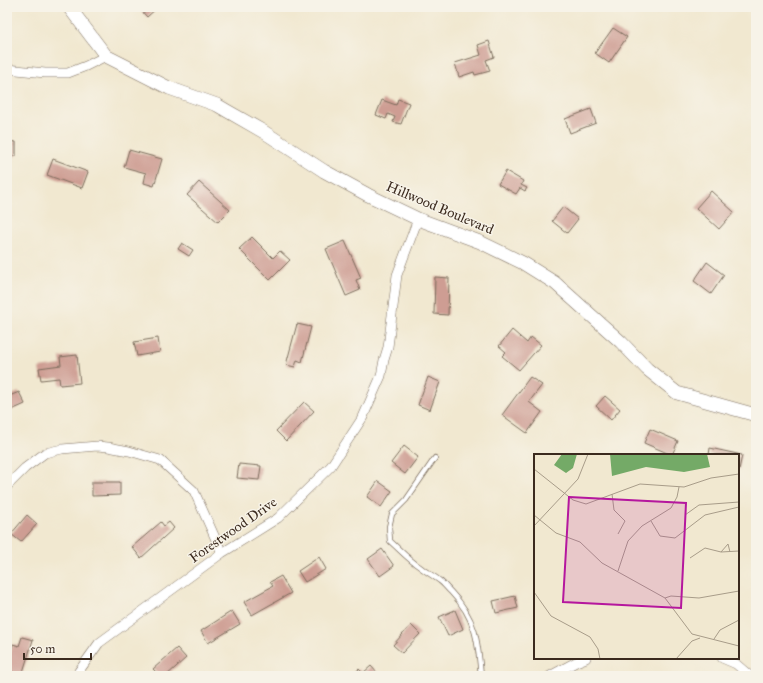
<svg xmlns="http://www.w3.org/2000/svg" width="763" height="683" viewBox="0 0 763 683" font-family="'IM FELL Great Primer',serif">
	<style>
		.building { fill: #ce9d93 }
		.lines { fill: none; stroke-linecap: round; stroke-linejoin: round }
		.lane-casing { stroke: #7b6c5c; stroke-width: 6 }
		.street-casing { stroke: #7b6c5c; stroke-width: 10 }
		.secondary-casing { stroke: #7b6c5c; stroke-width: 14 }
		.lane { stroke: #fff; stroke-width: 4.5 }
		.street { stroke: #fff; stroke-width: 9 }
		.secondary { stroke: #fff; stroke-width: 13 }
		.labels { text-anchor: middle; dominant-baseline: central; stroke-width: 3; stroke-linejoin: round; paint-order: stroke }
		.street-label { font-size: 14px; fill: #3b2a1e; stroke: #f7f3e8 }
		.inset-road { fill: none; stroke: #a89c89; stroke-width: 1 }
		.view { fill: #b5179e; fill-opacity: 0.15; stroke: #b5179e; stroke-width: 2 }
		.inset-edge { fill: none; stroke: #3b2a1e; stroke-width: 2 }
	</style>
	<rect width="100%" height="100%" fill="#f7f3e8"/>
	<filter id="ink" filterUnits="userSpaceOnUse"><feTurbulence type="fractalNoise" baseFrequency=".025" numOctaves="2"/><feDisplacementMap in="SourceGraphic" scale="8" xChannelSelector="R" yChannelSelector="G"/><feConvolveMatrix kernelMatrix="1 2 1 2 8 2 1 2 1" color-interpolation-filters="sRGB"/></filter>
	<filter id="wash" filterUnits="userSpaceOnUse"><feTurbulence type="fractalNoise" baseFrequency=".012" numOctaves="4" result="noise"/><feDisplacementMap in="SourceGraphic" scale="16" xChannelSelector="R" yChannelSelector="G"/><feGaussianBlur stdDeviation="0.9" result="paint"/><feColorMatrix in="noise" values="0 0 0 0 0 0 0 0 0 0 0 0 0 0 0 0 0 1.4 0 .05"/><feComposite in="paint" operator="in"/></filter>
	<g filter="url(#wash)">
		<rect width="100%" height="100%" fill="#f1e8d0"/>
		<g id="blocks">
			<path class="building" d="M 138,7 L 158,7 L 147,17 Z
				M 613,28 L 627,37 L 609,63 L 595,53 Z
				M 489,41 L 494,57 L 486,60 L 490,71 L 475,75 L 474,72 L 459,77 L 455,63 L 481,55 L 478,45 Z
				M 398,99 L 409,103 L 401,124 L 393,122 L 395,117 L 388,114 L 386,119 L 376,115 L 382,100 L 396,105 Z
				M 591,109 L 596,123 L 570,133 L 565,119 Z
				M 7,141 L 16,142 L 16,156 L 7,156 Z
				M 129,150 L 162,159 L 154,186 L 144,183 L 146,173 L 124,167 Z
				M 53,159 L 88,172 L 82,188 L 47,175 Z
				M 506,171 L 523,181 L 521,185 L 527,188 L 525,191 L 520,188 L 516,194 L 498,184 Z
				M 199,182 L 230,210 L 218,222 L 187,195 Z
				M 711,191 L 734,212 L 719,229 L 696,208 Z
				M 563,207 L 578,219 L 567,233 L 552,221 Z
				M 252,237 L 273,258 L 280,251 L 290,260 L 270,280 L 239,249 Z
				M 345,241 L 361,278 L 356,280 L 360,290 L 346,296 L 326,249 Z
				M 182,243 L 193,250 L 189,256 L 178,249 Z
				M 707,262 L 724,275 L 711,294 L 694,281 Z
				M 435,277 L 449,278 L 448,315 L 434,314 Z
				M 297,324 L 311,327 L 302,362 L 297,360 L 295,367 L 286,365 Z
				M 512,330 L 527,343 L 531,337 L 541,345 L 519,370 L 502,356 L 506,352 L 499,346 Z
				M 158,338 L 160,352 L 137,356 L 134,342 Z
				M 77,355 L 80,383 L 60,385 L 59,378 L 41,380 L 39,368 L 61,365 L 60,357 Z
				M 428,377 L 440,382 L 430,410 L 418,405 Z
				M 530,377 L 542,385 L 529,402 L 542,412 L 527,433 L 502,415 Z
				M 19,392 L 25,404 L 7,412 L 7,397 Z
				M 605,396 L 620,409 L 611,420 L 596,406 Z
				M 304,402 L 314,411 L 286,441 L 276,431 Z
				M 650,429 L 678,441 L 672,455 L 644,443 Z
				M 404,446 L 418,457 L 405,474 L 391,463 Z
				M 710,448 L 742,455 L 739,470 L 738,469 L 738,455 L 709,455 Z
				M 239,464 L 261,466 L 259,480 L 237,478 Z
				M 378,481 L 392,491 L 381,507 L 367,497 Z
				M 92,482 L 120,482 L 120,495 L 92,496 Z
				M 27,515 L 37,524 L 21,542 L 11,534 Z
				M 161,522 L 164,526 L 169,522 L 174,528 L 141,558 L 132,547 Z
				M 382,549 L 394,566 L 380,576 L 368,559 Z
				M 319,557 L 326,569 L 305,582 L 298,571 Z
				M 281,576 L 291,593 L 252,615 L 244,602 L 273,586 L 270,582 Z
				M 515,596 L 518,608 L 496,613 L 493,601 Z
				M 455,610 L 463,629 L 448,636 L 439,617 Z
				M 232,611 L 240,624 L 208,643 L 201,631 Z
				M 411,625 L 420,634 L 402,653 L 393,645 Z
				M 22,637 L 33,640 L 22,675 L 7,670 L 7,664 L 13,644 L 19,646 Z
				M 177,648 L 186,658 L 166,676 L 160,676 L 153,669 Z
				M 371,666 L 378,674 L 376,676 L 351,676 L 359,669 L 363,673 Z"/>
		</g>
	</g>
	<g filter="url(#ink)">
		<use href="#blocks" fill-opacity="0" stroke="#7b6c5c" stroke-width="1"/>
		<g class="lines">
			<g class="lane-casing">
				<path id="lane" d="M 435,458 L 406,500 L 392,514 L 389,527 L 390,541 C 400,550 409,560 420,567 C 426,572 434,576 440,581 C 444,584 447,588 451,592 C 476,618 478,641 481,676"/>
			</g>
			<g class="street-casing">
				<path id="street" d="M 7,69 L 45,73 L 68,73 L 86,66 L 106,56
					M 7,486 L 25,468 L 45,453 L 62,449 L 97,446 L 108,447 L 129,451 L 160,460 L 194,491 L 222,553
					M 722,658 L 736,664 L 750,676
					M 77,676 L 79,671 L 99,643 L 222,553 L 278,518 L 331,466 L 363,417 L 381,376 L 384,360 L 388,347 L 397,275 L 418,219
					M 550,676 L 576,662 L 586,658"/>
			</g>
			<g class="secondary-casing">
				<path id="secondary" d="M 69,7 L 106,56 L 169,88 L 217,105 L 229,112 L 264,132 L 324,171 L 368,195 L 418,219 L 480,242 L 523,263 L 555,283 L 621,342 L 647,369 L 677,393 L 756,415"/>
			</g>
			<use href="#lane" class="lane"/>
			<use href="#street" class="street"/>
			<use href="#secondary" class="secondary"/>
		</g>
	</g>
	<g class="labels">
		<g class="street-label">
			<text transform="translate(440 208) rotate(23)">Hillwood Boulevard</text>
			<text transform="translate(233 530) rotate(-35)">Forestwood Drive</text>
		</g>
	</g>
	<g transform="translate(534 454)">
		<rect width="205" height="205" fill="#f1e8d0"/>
		<path d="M 28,0 L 43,0 L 39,14 L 32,19 L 20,11 ZM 76,0 L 173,0 L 176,13 L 150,18 L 112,13 L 78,22 Z" fill="#74aa67"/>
		<path class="inset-road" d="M 0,15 L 39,46 L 52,50 L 106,30 L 150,33 L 177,24 L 205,20M 78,40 L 80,56 L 91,67 L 84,80M 0,61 L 22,79 L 46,88 L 68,109 L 131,144 L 158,180 L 205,192M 151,61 L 165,51 L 205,48M 117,67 L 126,82 L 141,84 L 171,61 L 205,53M 0,72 L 44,25 L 54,0M 187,98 L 194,90 L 196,98M 156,104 L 171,94 L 187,98 L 205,97M 84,117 L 94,87 L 108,72 L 137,54 L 143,43 L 145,33M 0,138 L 17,162 L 56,183 L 64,195 L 66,205M 131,144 L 137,142 L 165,144 L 205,137M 180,185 L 186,176 L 205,166M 142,205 L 158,187 L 166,184"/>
		<path class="view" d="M 35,43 L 152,49 L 147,154 L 29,148 Z"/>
		<rect width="205" height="205" class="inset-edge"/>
	</g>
	<rect width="763" height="683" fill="none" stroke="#f7f3e8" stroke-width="24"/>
	<path d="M24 653v6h67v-6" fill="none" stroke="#3b2a1e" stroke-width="2"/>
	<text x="30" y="653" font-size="12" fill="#3b2a1e" stroke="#f7f3e8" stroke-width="3" paint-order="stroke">50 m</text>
</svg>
